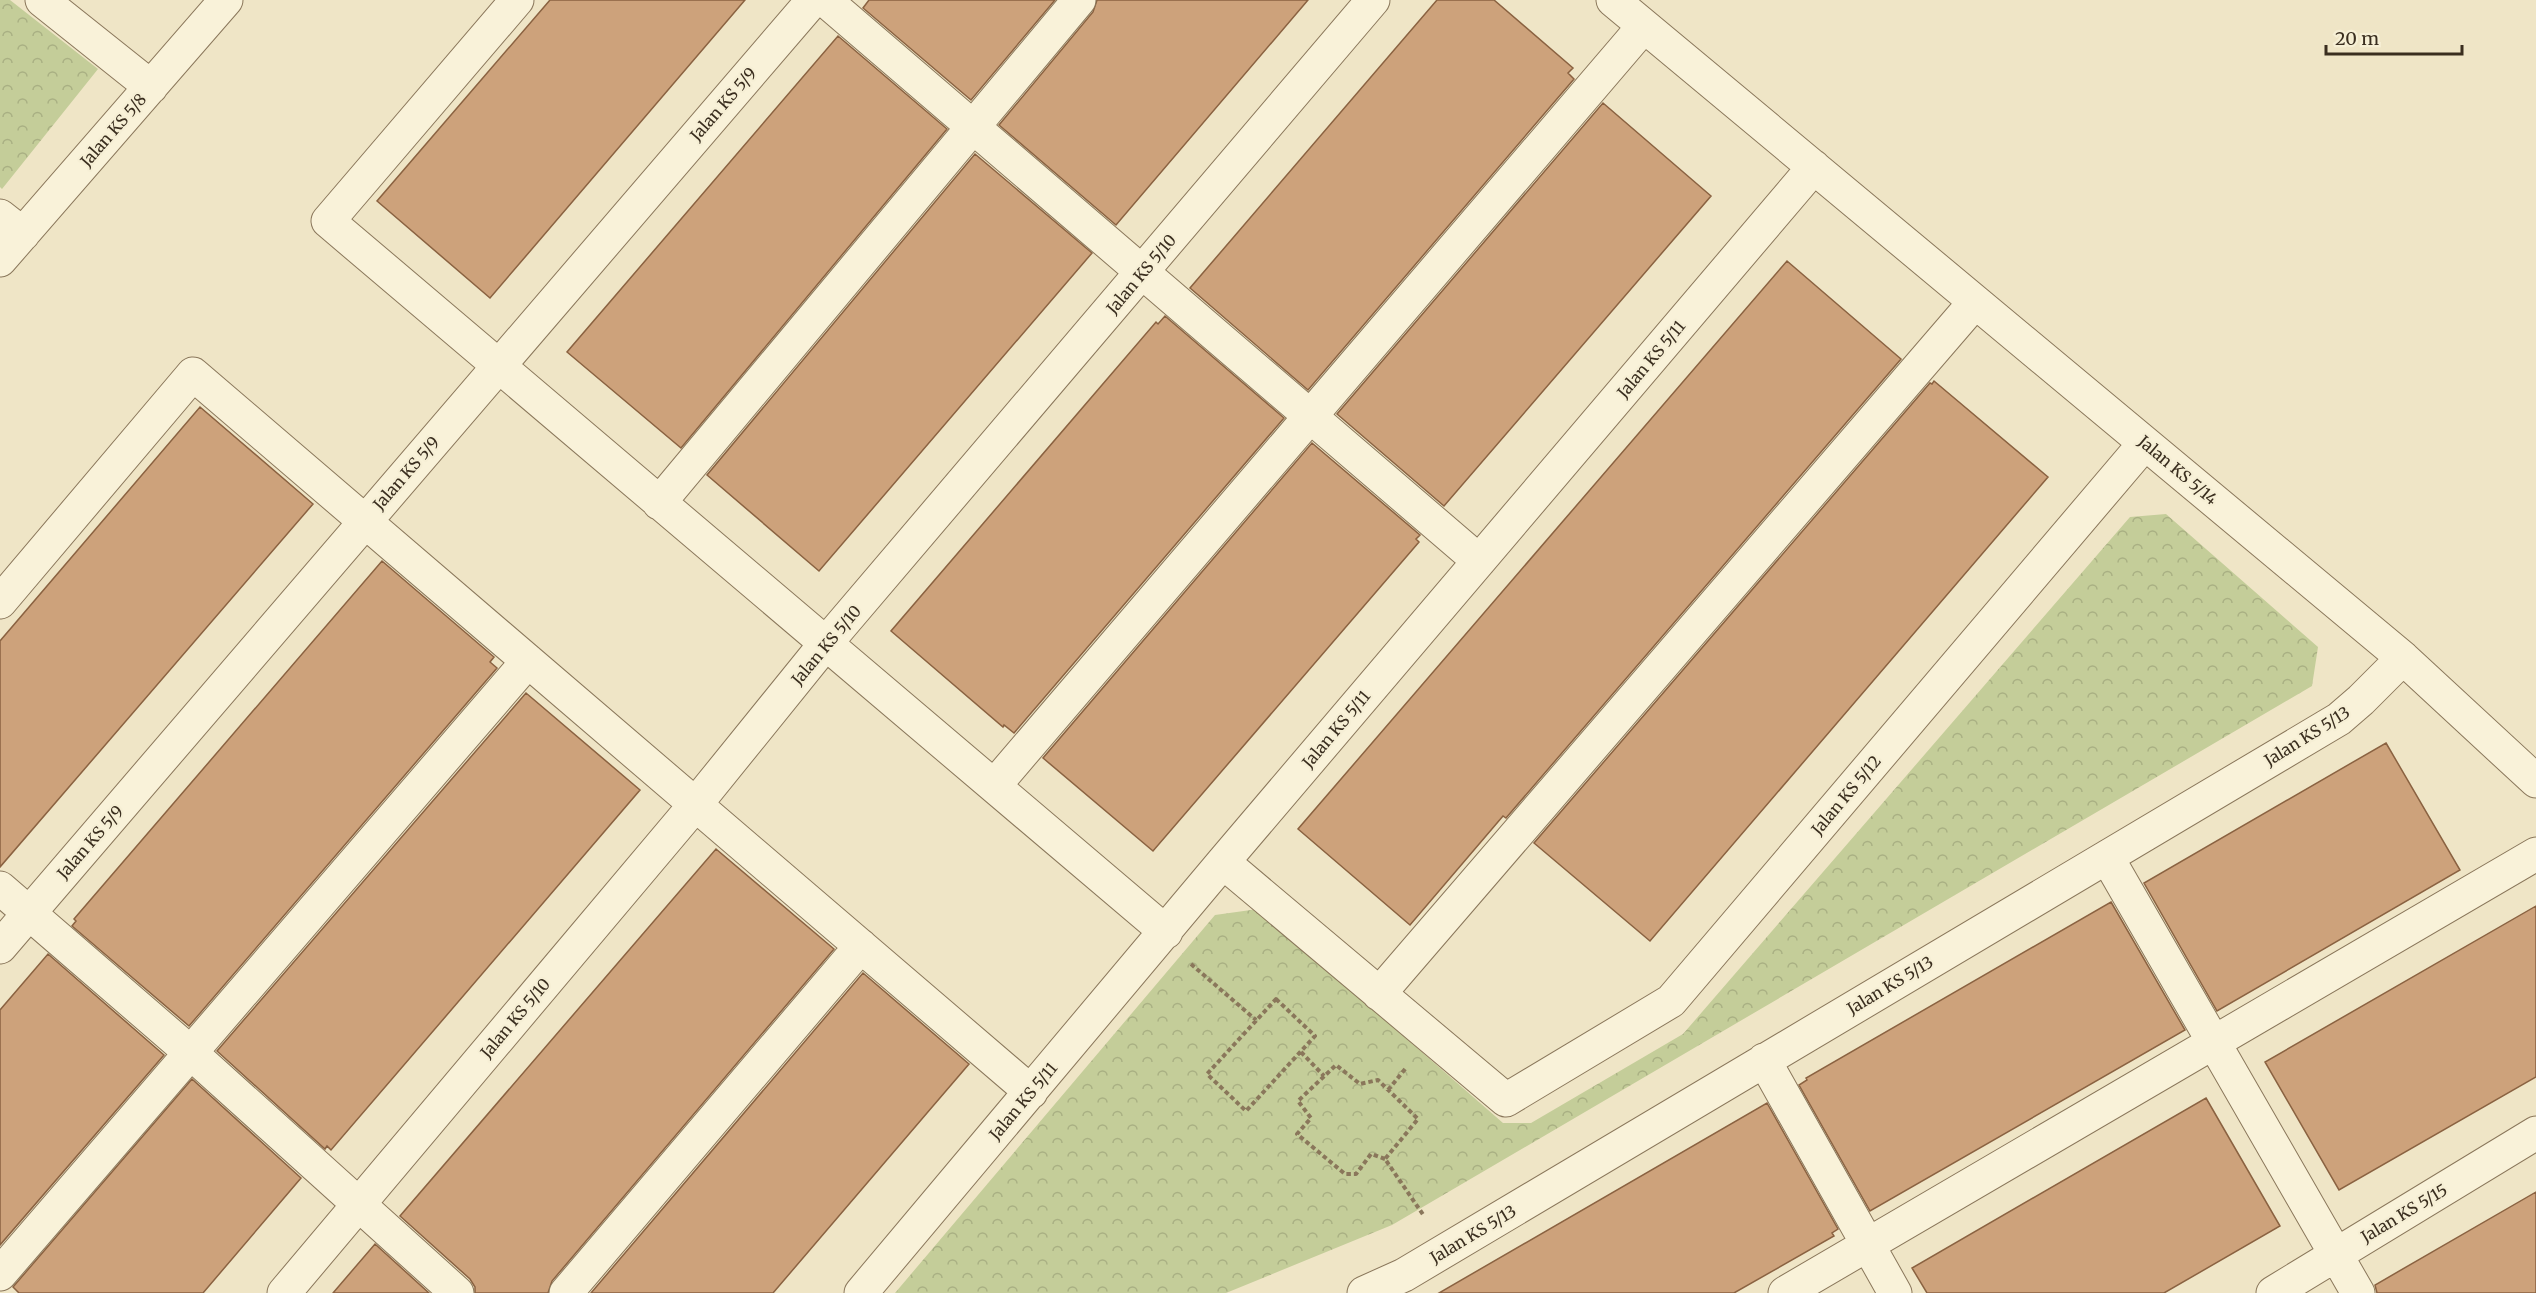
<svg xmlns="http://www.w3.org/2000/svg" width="2536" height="1293" viewBox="0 0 2536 1293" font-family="Merriweather,serif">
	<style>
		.park { fill: url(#park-crowns) }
		.building { fill: #cda27b; stroke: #8a6241; stroke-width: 1.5 }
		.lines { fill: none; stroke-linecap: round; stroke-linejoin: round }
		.minor-casing { stroke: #8a775b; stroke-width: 35 }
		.path { stroke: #8a775b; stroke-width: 4; stroke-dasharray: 4.5 3; stroke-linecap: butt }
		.minor { stroke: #f9f2d9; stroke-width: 33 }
		.labels { text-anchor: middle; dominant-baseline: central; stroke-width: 4.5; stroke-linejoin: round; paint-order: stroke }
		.street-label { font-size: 16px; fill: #3a2e1f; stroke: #f6efd5 }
	</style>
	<defs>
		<pattern id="park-crowns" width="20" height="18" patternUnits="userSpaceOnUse" patternTransform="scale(1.5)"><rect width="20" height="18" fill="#c4cd99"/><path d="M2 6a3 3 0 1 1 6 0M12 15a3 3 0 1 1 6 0" fill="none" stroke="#a9b083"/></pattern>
	</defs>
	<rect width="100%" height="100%" fill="#efe5c6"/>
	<path class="park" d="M 0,0 L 10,0 L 98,69 L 2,189 L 0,187 Z
		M 2166,514 L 2318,647 L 2312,686 L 1392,1225 L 1226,1293 L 895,1293 L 1215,915 L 1258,909 L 1503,1123 L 1531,1123 L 1683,1034 L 2130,517 Z"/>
	<path class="building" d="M 550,0 L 745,0 L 490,298 L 377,201 Z
		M 869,0 L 1055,0 L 971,100 L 863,8 Z
		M 1097,0 L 1308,0 L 1116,225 L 999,125 L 1093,12 Z
		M 1437,0 L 1494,0 L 1573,68 L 1568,73 L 1574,79 L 1308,390 L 1190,288 Z
		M 838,36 L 947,129 L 681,448 L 567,352 Z
		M 1603,103 L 1711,196 L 1444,506 L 1337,414 Z
		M 975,154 L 1092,253 L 819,571 L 707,475 Z
		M 1787,261 L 1901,359 L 1506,818 L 1503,816 L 1410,925 L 1298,829 Z
		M 1165,316 L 1284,418 L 1014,733 L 1004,725 L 1003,727 L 891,631 L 1156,322 L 1158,324 Z
		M 1934,381 L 2048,477 L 1650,941 L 1534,843 L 1930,383 L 1932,384 Z
		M 200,407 L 313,504 L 0,867 L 0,641 Z
		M 1312,443 L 1420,535 L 1416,539 L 1419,542 L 1153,851 L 1043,758 Z
		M 382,561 L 494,657 L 490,662 L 497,668 L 189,1026 L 72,926 L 76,921 L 74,919 Z
		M 526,693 L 640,790 L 331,1150 L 327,1146 L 325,1149 L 217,1051 Z
		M 2386,743 L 2460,870 L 2217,1011 L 2144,883 Z
		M 716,849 L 834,949 L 552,1281 L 548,1293 L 475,1293 L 475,1287 L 470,1279 L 400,1216 Z
		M 2111,902 L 2185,1030 L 1870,1211 L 1799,1085 L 1807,1080 L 1806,1078 Z
		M 2536,906 L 2536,1077 L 2339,1190 L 2265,1062 Z
		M 48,954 L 164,1055 L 0,1245 L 0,1010 Z
		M 863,973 L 969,1064 L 927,1113 L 773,1293 L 591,1293 Z
		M 192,1079 L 301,1178 L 203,1293 L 19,1293 L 13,1287 Z
		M 2206,1098 L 2280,1226 L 2164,1293 L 1927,1293 L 1912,1268 Z
		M 1767,1103 L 1838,1229 L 1832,1233 L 1834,1236 L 1734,1293 L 1439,1293 Z
		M 2536,1192 L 2536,1293 L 2377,1293 L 2375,1285 Z
		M 375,1244 L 429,1293 L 333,1293 Z"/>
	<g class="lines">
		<g class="minor-casing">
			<path id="minor" d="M 42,0 L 151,87
				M 517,0 L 328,221 L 1166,932
				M 825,0 L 1479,561
				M 1613,0 L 2403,658 L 2536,781
				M 0,216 L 23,234
				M 0,260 L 226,0
				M 659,503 L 1079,0
				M 0,602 L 193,374 L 1031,1092
				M 994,786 L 1644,26
				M 2107,857 L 2358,1293
				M 1223,862 L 1506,1100 L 1671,1001 L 2145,443
				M 0,888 L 191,1053 L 457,1293
				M 0,947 L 813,0
				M 1379,994 L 1975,302
				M 1764,1060 L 1895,1293
				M 0,1274 L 528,661
				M 284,1293 L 695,805 L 826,643 L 1373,0
				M 566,1293 L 861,946
				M 861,1293 L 1223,862 L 1814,167
				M 1364,1293 L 1404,1275 L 2339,719 L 2361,700 L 2403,658
				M 1785,1293 L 2536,854
				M 2273,1293 L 2536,1133"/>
		</g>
		<path class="path" d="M 1191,964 L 1256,1020
			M 1276,999 L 1315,1036 L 1246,1111 L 1207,1074 Z
			M 1301,1052 L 1324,1076
			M 1388,1090 L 1406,1068
			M 1385,1159 L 1371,1154 L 1356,1174 L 1345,1174 L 1297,1134 L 1311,1118 L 1298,1101 L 1336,1065 L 1360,1084 L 1378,1080 L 1418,1119 L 1385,1159 L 1424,1216"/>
		<use href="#minor" class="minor"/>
	</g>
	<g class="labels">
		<g class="street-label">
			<text transform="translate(723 104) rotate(-49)">Jalan KS 5/9</text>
			<text transform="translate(113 130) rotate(-49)">Jalan KS 5/8</text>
			<text transform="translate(1141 274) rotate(-50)">Jalan KS 5/10</text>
			<text transform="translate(1651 359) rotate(-50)">Jalan KS 5/11</text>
			<text transform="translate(2178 470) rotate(40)">Jalan KS 5/14</text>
			<text transform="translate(406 473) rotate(-49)">Jalan KS 5/9</text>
			<text transform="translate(826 645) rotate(-50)">Jalan KS 5/10</text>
			<text transform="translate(1336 729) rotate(-50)">Jalan KS 5/11</text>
			<text transform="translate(2307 736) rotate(-32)">Jalan KS 5/13</text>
			<text transform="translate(1846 795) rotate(-50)">Jalan KS 5/12</text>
			<text transform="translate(90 842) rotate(-49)">Jalan KS 5/9</text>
			<text transform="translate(1890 985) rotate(-31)">Jalan KS 5/13</text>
			<text transform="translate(515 1018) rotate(-50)">Jalan KS 5/10</text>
			<text transform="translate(1023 1101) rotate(-50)">Jalan KS 5/11</text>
			<text transform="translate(2404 1213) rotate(-31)">Jalan KS 5/15</text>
			<text transform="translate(1473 1234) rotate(-31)">Jalan KS 5/13</text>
		</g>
	</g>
	<path d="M2326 45v9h136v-9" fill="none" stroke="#3a2e1f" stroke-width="3"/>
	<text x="2335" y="45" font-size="18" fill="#3a2e1f" stroke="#f6efd5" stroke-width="4.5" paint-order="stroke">20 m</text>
</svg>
